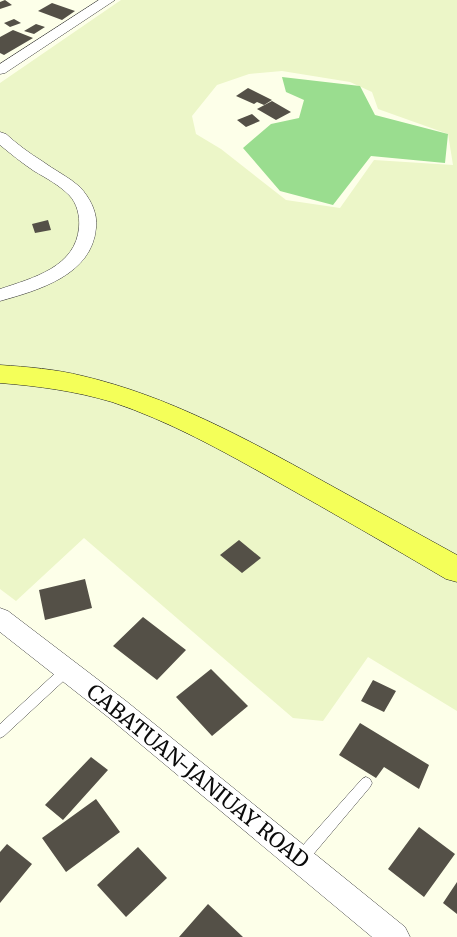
<svg xmlns="http://www.w3.org/2000/svg" width="457" height="937" viewBox="0 0 457 937" font-family="Merriweather,serif">
	<style>
		.farmland { fill: #ecf6c8; fill-rule: evenodd }
		.forest { fill: #9add8f }
		.building { fill: #545047 }
		.lines { fill: none; stroke-linecap: round; stroke-linejoin: round }
		.lane-casing { stroke: #3e3e3e; stroke-width: 1 }
		.street-casing { stroke: #3e3e3e; stroke-width: 1 }
		.primary-casing { stroke: #1c1c1c; stroke-width: 1 }
		.lane { fill: #fff; fill-rule: evenodd }
		.street { fill: #fff; fill-rule: evenodd }
		.primary { fill: #f4ff59; fill-rule: evenodd }
		.labels { text-anchor: middle; dominant-baseline: central; stroke-width: 5; stroke-linejoin: round; paint-order: stroke }
		.near-street-label { font-size: 21px; fill: #0b0b0b; stroke: #fff }
	</style>
	<rect width="100%" height="100%" fill="#fdffe9"/>
	<path class="farmland" d="M 121,0 L 457,0 L 457,711 L 368,657 L 323,721 L 293,718 L 84,538 L 16,601 L 0,589 L 0,83 ZM 282,71 L 350,82 L 372,92 L 378,109 L 448,134 L 453,165 L 374,160 L 340,208 L 286,200 L 221,149 L 196,134 L 192,116 L 217,85 L 249,74 Z"/>
	<path class="forest" d="M 282,77 L 360,86 L 375,115 L 448,134 L 445,163 L 371,156 L 333,205 L 280,191 L 243,148 L 271,124 L 299,118 L 304,100 L 286,92 Z"/>
	<path class="building" d="M 5,0 L 12,5 L 0,9 L 0,2 Z
		M 52,3 L 75,11 L 62,20 L 38,11 Z
		M 14,19 L 21,23 L 10,27 L 4,23 Z
		M 36,24 L 45,27 L 34,34 L 24,31 Z
		M 13,30 L 33,38 L 4,55 L 0,53 L 0,37 Z
		M 248,88 L 272,100 L 264,105 L 257,102 L 254,104 L 236,96 Z
		M 272,101 L 291,112 L 276,120 L 257,109 Z
		M 252,114 L 260,121 L 246,127 L 237,120 Z
		M 48,220 L 51,230 L 35,233 L 32,224 Z
		M 239,540 L 261,558 L 242,573 L 220,555 Z
		M 85,579 L 92,608 L 45,620 L 39,590 Z
		M 143,617 L 186,650 L 157,680 L 113,646 Z
		M 211,669 L 248,706 L 212,736 L 176,697 Z
		M 373,680 L 396,691 L 384,712 L 361,701 Z
		M 360,723 L 429,765 L 419,789 L 384,767 L 376,778 L 339,755 Z
		M 91,757 L 108,770 L 63,820 L 45,805 Z
		M 96,799 L 120,832 L 66,872 L 42,838 Z
		M 419,827 L 455,854 L 424,897 L 388,869 Z
		M 7,844 L 32,864 L 0,903 L 0,852 Z
		M 138,847 L 167,878 L 126,917 L 97,885 Z
		M 457,882 L 457,914 L 443,903 Z
		M 208,904 L 243,937 L 179,937 Z"/>
	<g class="lines">
		<g class="lane-casing">
			<path id="lane" d="M 67,665 L 71,666 L 73,670 L 71,674 L 4,736 L 0,738 L 0,724 L 63,666 Z
				M 366,777 L 370,779 L 372,783 L 370,787 L 306,863 L 301,865 L 296,863 L 294,858 L 296,853 L 362,779 Z"/>
		</g>
		<g class="street-casing">
			<path id="street" d="M 99,0 L 115,0 L 5,73 L 0,74 L 0,64 Z
				M 0,132 L 6,134 C 17,144 29,153 42,161 C 54,170 69,177 80,187 C 90,198 98,213 96,228 C 92,275 39,290 0,301 L 0,289 C 33,278 76,267 79,227 C 80,216 77,203 69,195 C 59,185 46,178 34,171 C 22,163 11,154 0,145 Z
				M 0,608 L 8,611 L 126,701 L 405,927 L 410,937 L 372,937 L 108,717 L 0,632 Z"/>
		</g>
		<g class="primary-casing">
			<path id="primary" d="M 0,365 C 28,367 55,369 83,376 C 168,396 245,438 321,480 C 366,505 412,530 457,555 L 457,582 L 446,579 C 390,546 333,513 276,481 C 223,451 169,421 112,402 C 75,391 38,386 0,383 Z"/>
		</g>
		<use href="#lane" class="lane"/>
		<use href="#street" class="street"/>
		<use href="#primary" class="primary"/>
	</g>
	<g class="labels">
		<g class="near-street-label">
			<text transform="translate(198 776) rotate(39)">CABATUAN-JANIUAY ROAD</text>
		</g>
	</g>
</svg>
